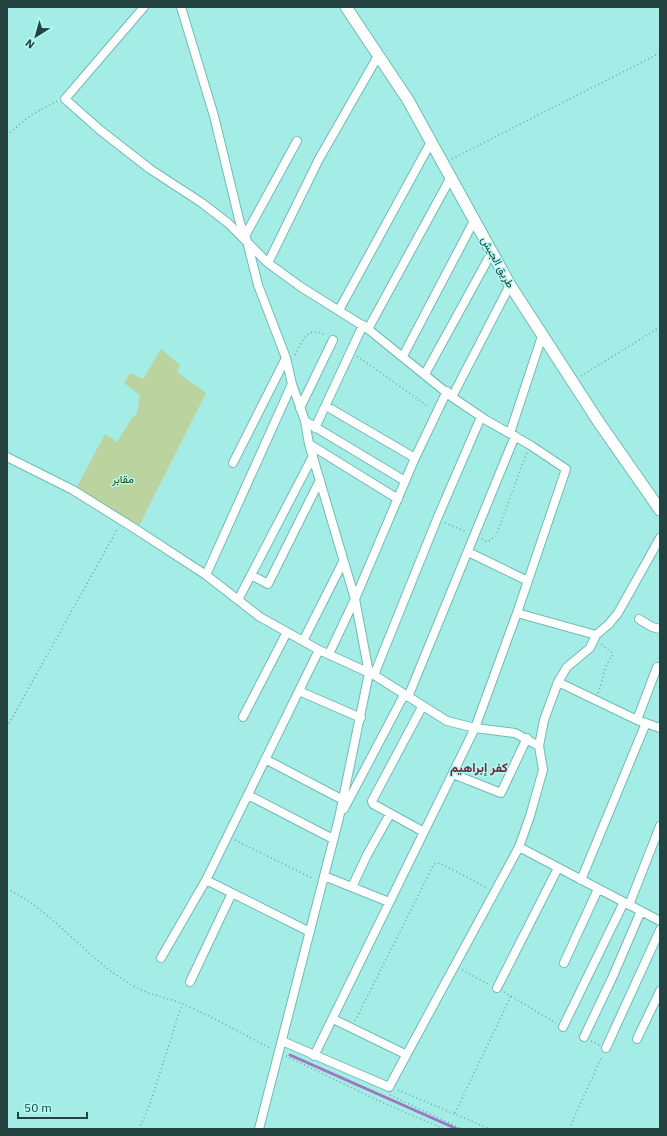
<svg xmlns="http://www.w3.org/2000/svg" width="667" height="1136" viewBox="0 0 667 1136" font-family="'IBM Plex Sans',Vazirmatn,sans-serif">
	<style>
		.green { fill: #bbd39f }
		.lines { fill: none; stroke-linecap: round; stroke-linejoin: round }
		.stream { stroke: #9f75c1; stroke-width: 3 }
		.street-casing { stroke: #72bab3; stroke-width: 10 }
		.secondary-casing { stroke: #72bab3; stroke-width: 13 }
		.path { stroke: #6ea49f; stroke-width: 1.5; stroke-dasharray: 1 3; stroke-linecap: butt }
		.street { stroke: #fff; stroke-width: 8 }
		.secondary { stroke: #fff; stroke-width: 11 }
		.labels { text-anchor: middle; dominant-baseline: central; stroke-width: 3; stroke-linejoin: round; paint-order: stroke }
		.street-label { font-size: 11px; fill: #244240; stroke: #b1faf3 }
		.park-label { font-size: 11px; fill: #2f4506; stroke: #b1faf3 }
		.quarter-label { font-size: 13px; font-weight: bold; fill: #702a3a; stroke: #b1faf3 }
	</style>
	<rect width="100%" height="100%" fill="#a4ede6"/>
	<path class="green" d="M 161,349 L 180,365 L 177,372 L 206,393 L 136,532 L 73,494 L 105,434 L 117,442 L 132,418 L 137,414 L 140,395 L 124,383 L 130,373 L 143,379 Z"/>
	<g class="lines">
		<path class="stream" d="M 290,1055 L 457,1129"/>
		<g class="street-casing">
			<path id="street" d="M 144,7 L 65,99 L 100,130 L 150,169 L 202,203 L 228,223 L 268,263 L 301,287 L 368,329 L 452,397 L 486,420 L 530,445 L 566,469 L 517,613 L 475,728 L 314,1056
				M 181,7 L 214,116 L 240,223 L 247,241 L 258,285 L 286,358 L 292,384 L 305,421 L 309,444 L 355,599 L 369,673 L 339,818 L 259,1129
				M 245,236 L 297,141
				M 268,263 L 319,159 L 378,56
				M 339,310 L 431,142
				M 368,329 L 451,177
				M 403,356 L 475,219
				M 425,374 L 492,252
				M 452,397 L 510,285
				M 326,406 L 415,458
				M 300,408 L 333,340
				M 305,421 L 405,481
				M 315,428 L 363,325
				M 510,433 L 542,336
				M 309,444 L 398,499
				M 7,457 L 73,490 L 137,530 L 206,575 L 260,617 L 319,650 L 374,675 L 447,721 L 475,728 L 515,733 L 539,746
				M 233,463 L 286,358
				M 468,552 L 528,581
				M 206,575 L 292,384
				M 251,575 L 268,584 L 320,480
				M 238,600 L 313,456
				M 517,613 L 596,635 L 609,624 L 618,613 L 660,538
				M 639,619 L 652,627 L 660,629
				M 303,641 L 343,562
				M 329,654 L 355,599 L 415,458 L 447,391
				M 374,675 L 437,519 L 481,417
				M 558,682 L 637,720 L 660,728
				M 299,691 L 361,718
				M 408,697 L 515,436
				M 422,707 L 372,801 L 373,804 L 424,832
				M 243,717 L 287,632
				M 637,720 L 657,667
				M 265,759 L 343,800
				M 453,774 L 501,793 L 527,738
				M 248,795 L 333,839
				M 344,809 L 404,695
				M 519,847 L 660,921
				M 324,876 L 389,902
				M 206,880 L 310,932
				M 581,880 L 646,723
				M 352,887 L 367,855 L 390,814
				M 629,905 L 660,826
				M 161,958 L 206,880 L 319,650
				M 564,963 L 598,889
				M 190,982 L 232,893
				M 497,988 L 558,868
				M 333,1019 L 405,1054
				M 563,1027 L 624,902
				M 584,1037 L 613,976 L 641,911
				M 637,1039 L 660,991
				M 282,1041 L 389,1087 L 519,847 L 530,816 L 543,770 L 539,746 L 544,720 L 558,682 L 567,667 L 590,648 L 596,635
				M 606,1048 L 660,930"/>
		</g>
		<g class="secondary-casing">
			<path id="secondary" d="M 346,7 L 408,100 L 510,285 L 598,421 L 660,510"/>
		</g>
		<path class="path" d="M 7,135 L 31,115 L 57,101
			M 452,159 L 660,53
			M 295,355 C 302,341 308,325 325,335
			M 357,356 L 429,407
			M 581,376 L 660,327
			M 445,523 L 467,532
			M 482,539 L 487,542 L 496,536 L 527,452
			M 598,693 C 604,680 603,666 613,655 L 611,652 L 601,644
			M 7,727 L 118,528
			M 235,840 L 314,879
			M 7,889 C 53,910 88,961 132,985 C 148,995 166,997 183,1004 C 213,1017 241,1033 270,1048
			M 462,970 L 490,985
			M 504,992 L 556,1023
			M 355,1021 L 434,864 L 440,863 L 487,888
			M 591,1041 L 599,1045
			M 286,1056 L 379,1101 L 444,1129
			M 398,1090 L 490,1129
			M 390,1095 L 462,1129
			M 455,1113 L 511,996
			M 139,1129 L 150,1104 L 182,1004
			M 569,1129 L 602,1056"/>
		<use href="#street" class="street"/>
		<use href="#secondary" class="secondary"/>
	</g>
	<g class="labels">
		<g class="street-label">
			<text transform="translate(498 262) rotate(61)">طريق الجيش</text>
		</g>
		<g class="park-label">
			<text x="123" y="479">مقابر</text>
		</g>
		<g class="quarter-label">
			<text x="479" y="767">كفر إبراهيم</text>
		</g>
	</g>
	<rect width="667" height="1136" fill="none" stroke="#244240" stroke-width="16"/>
	<g transform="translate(36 36) rotate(217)" stroke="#b1faf3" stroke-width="3" paint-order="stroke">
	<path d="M0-3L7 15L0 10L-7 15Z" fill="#244240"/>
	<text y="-6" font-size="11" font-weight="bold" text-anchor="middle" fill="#244240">N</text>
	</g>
	<path d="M18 1112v6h69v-6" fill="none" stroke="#244240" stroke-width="2"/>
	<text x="24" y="1112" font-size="12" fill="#244240" stroke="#b1faf3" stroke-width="3" paint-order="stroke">50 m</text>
</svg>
